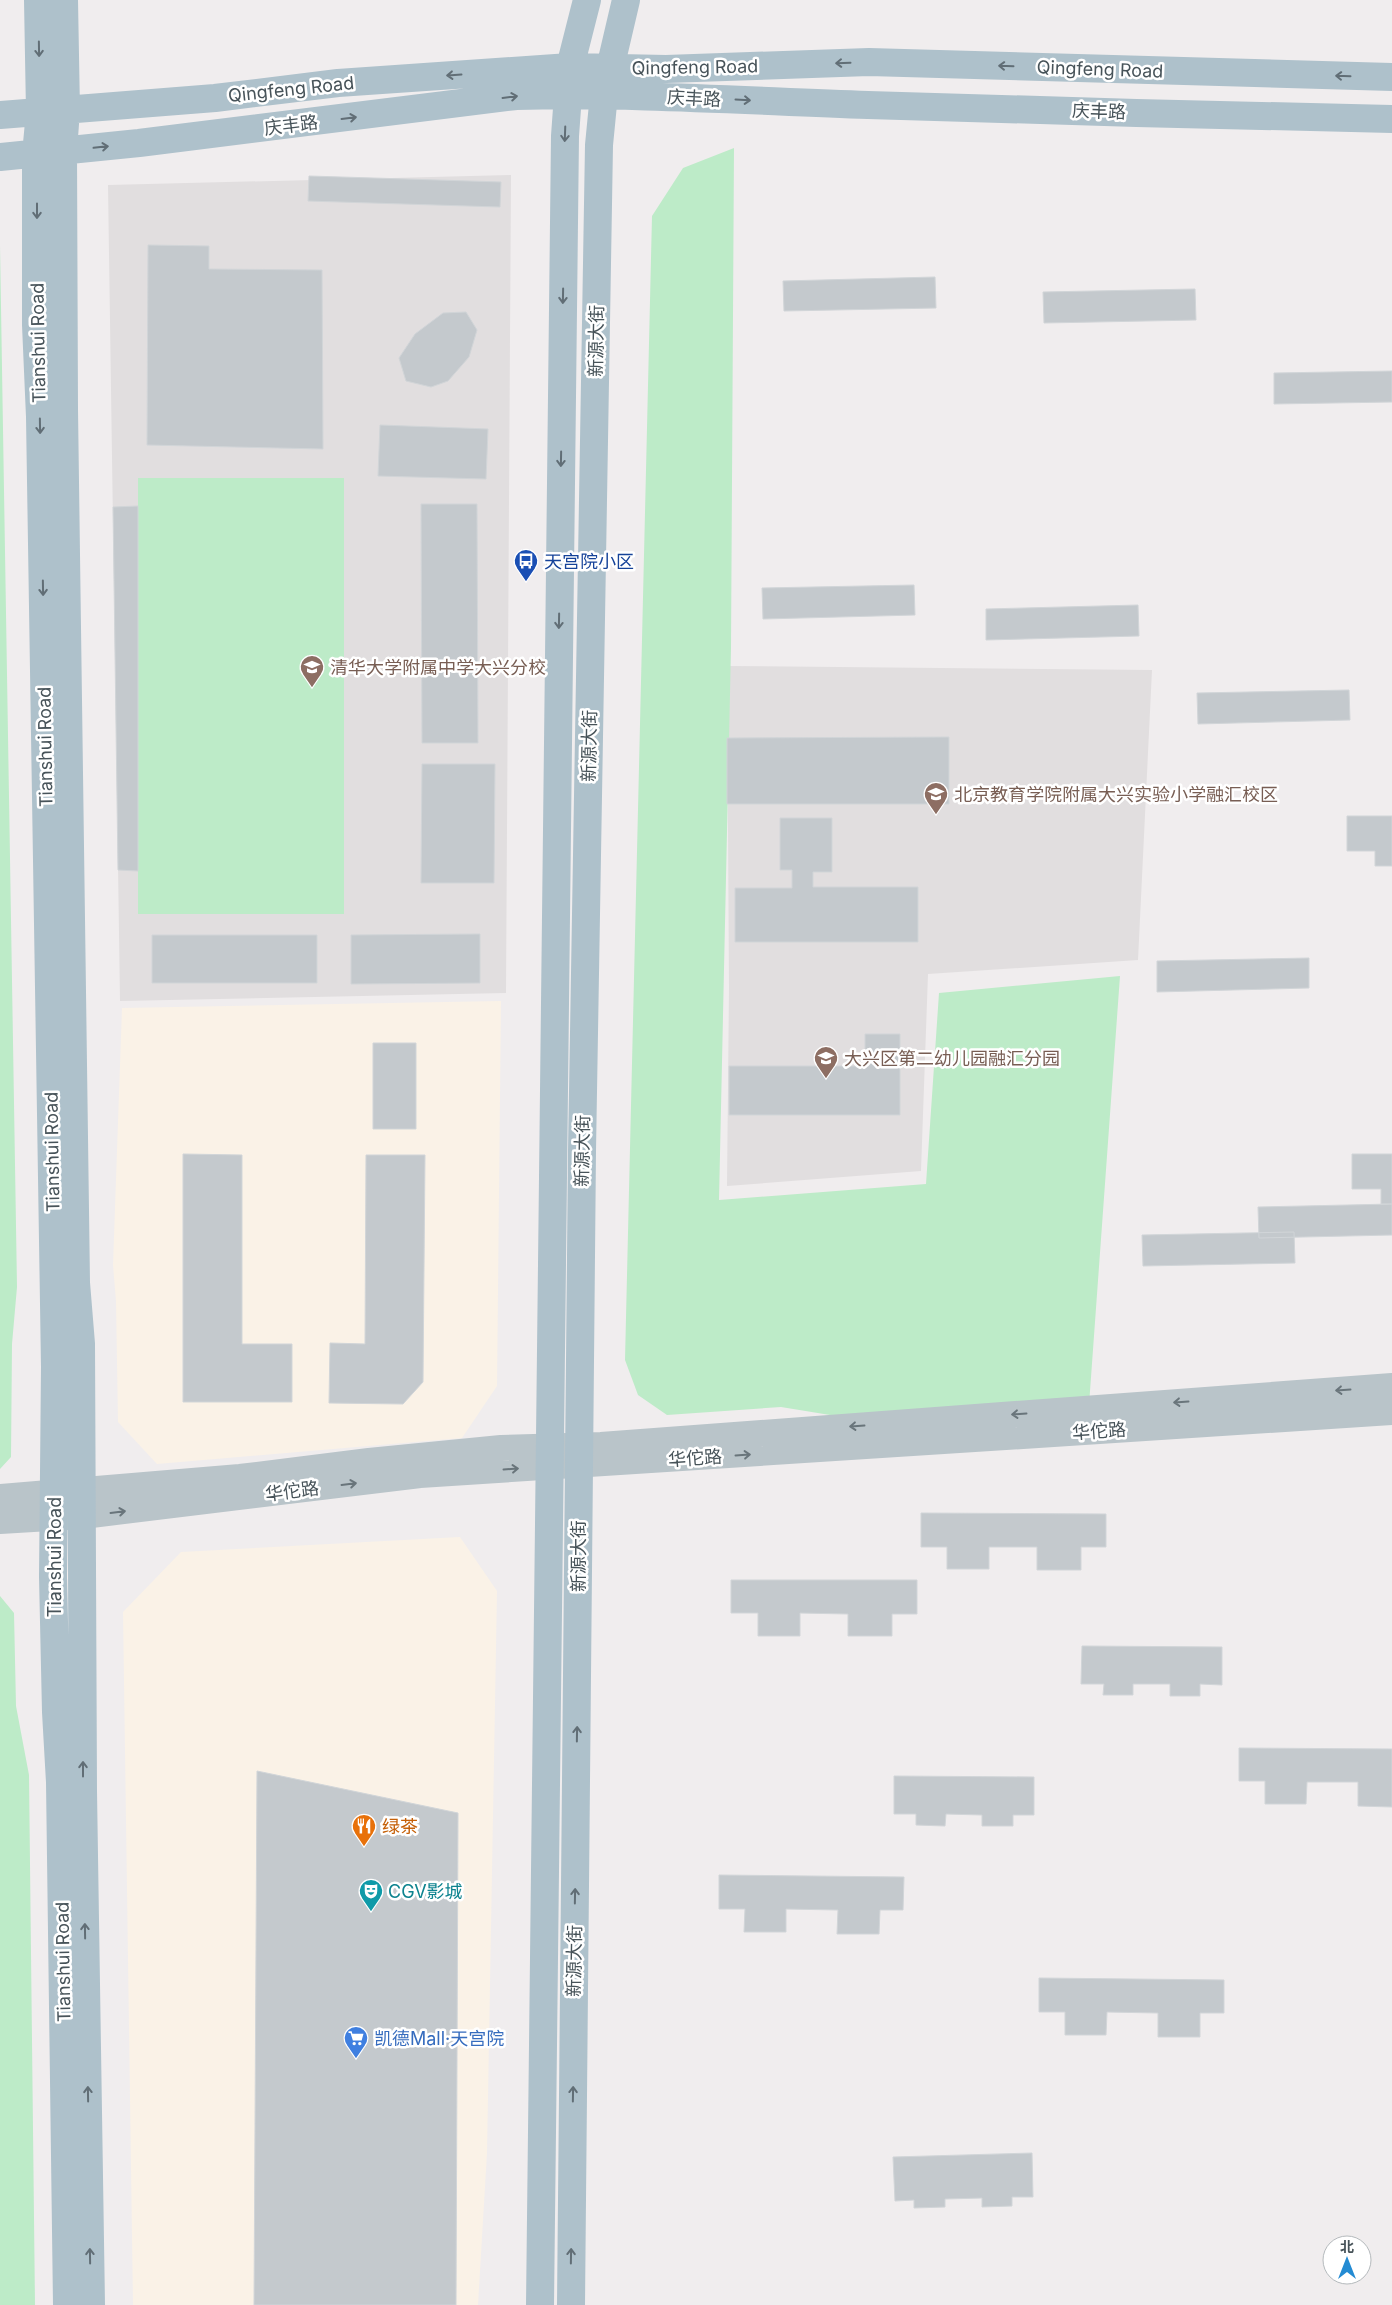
<svg xmlns="http://www.w3.org/2000/svg" width="1392" height="2305" viewBox="0 0 1392 2305" font-family="Inter,'Noto Sans SC',sans-serif">
	<style>
		.commercial { fill: #faf2e7 }
		.education { fill: #e1dedf }
		.green { fill: #bdebc8 }
		.building { fill: #c4c9cd; stroke: #d1d5d8 }
		.lines { fill: none; stroke-linecap: round; stroke-linejoin: round }
		.minor { stroke: #b9c4c9; stroke-width: 26 }
		.major { stroke: #aec1cb; stroke-width: 28 }
		.oneway { stroke: #616e76 }
		.oneway2 { stroke: #69757b }
		.labels { text-anchor: middle; dominant-baseline: central; stroke-width: 5; stroke-linejoin: round; paint-order: stroke }
		.street-label { font-size: 18px; fill: #475359; stroke: #fff }
		.transit-label { font-size: 18px; fill: #164399; stroke: #fff; text-anchor: start }
		.education-label { font-size: 18px; fill: #785e54; stroke: #fff; text-anchor: start }
		.food-label { font-size: 18px; fill: #c56008; stroke: #fff; text-anchor: start }
		.culture-label { font-size: 18px; fill: #0d838f; stroke: #fff; text-anchor: start }
		.shop-label { font-size: 18px; fill: #366cbe; stroke: #fff; text-anchor: start }
	</style>
	<rect width="100%" height="100%" fill="#f0edee"/>
	<path class="commercial" d="M 501,1001 L 497,1386 L 462,1438 L 157,1464 L 118,1422 L 116,1301 L 113,1265 L 122,1008 Z
		M 460,1537 L 497,1591 L 487,2153 L 478,2305 L 133,2305 L 123,1612 L 181,1552 Z"/>
	<path class="education" d="M 511,175 L 506,993 L 120,1001 L 108,185 Z
		M 727,666 L 1152,670 L 1138,960 L 928,974 L 921,1171 L 727,1186 L 729,987 Z"/>
	<path class="green" d="M 734,148 L 731,648 L 719,1200 L 926,1184 L 939,993 L 1120,976 L 1089,1405 L 879,1423 L 781,1407 L 667,1415 L 638,1395 L 625,1360 L 652,216 L 683,168 Z
		M 0,245 L 17,1287 L 12,1344 L 11,1457 L 0,1469 Z
		M 138,478 L 344,478 L 344,914 L 138,914 Z
		M 0,1596 L 14,1613 L 16,1706 L 29,1775 L 35,2305 L 0,2305 Z"/>
	<path class="building" d="M 309,176 L 501,182 L 500,207 L 308,201 Z
		M 148,245 L 209,246 L 209,269 L 322,270 L 323,449 L 147,445 Z
		M 935,277 L 936,308 L 784,311 L 783,281 Z
		M 1195,289 L 1196,320 L 1044,323 L 1043,292 Z
		M 466,312 L 477,330 L 469,357 L 448,381 L 431,387 L 406,381 L 399,358 L 415,334 L 443,313 Z
		M 1392,371 L 1392,402 L 1274,404 L 1274,373 Z
		M 380,425 L 488,429 L 486,479 L 378,476 Z
		M 421,504 L 477,504 L 478,743 L 422,743 Z
		M 138,506 L 138,871 L 118,870 L 113,507 Z
		M 914,585 L 915,615 L 763,619 L 762,588 Z
		M 1138,605 L 1139,636 L 986,640 L 986,609 Z
		M 1349,690 L 1350,720 L 1198,724 L 1197,693 Z
		M 949,737 L 949,804 L 727,804 L 727,738 Z
		M 422,764 L 495,764 L 494,883 L 421,883 Z
		M 1347,816 L 1392,816 L 1392,866 L 1375,866 L 1375,851 L 1347,851 Z
		M 780,818 L 832,818 L 832,872 L 813,872 L 813,887 L 918,887 L 918,942 L 735,942 L 735,888 L 792,888 L 792,870 L 780,870 Z
		M 480,934 L 480,983 L 351,984 L 351,935 Z
		M 152,935 L 317,935 L 317,983 L 152,983 Z
		M 1309,958 L 1309,988 L 1157,992 L 1157,961 Z
		M 865,1034 L 900,1034 L 900,1115 L 729,1115 L 729,1066 L 865,1066 Z
		M 373,1043 L 416,1043 L 416,1129 L 373,1129 Z
		M 183,1154 L 242,1155 L 242,1344 L 292,1344 L 292,1402 L 183,1402 Z
		M 1352,1154 L 1392,1154 L 1392,1204 L 1381,1204 L 1381,1189 L 1352,1189 Z
		M 366,1155 L 425,1155 L 423,1382 L 403,1404 L 329,1403 L 330,1343 L 365,1344 Z
		M 1392,1204 L 1392,1235 L 1259,1238 L 1258,1207 Z
		M 1294,1232 L 1295,1263 L 1143,1266 L 1142,1235 Z
		M 921,1513 L 1106,1514 L 1106,1547 L 1081,1547 L 1081,1570 L 1037,1570 L 1037,1547 L 989,1547 L 989,1569 L 947,1569 L 947,1547 L 921,1547 Z
		M 731,1580 L 917,1580 L 917,1614 L 892,1614 L 892,1636 L 848,1636 L 848,1614 L 800,1613 L 800,1636 L 758,1636 L 758,1613 L 731,1613 Z
		M 1082,1646 L 1222,1647 L 1222,1685 L 1200,1684 L 1200,1696 L 1170,1696 L 1170,1684 L 1133,1684 L 1133,1695 L 1103,1695 L 1104,1684 L 1081,1684 Z
		M 1239,1748 L 1392,1749 L 1392,1807 L 1358,1806 L 1358,1782 L 1307,1782 L 1306,1804 L 1265,1804 L 1265,1781 L 1239,1781 Z
		M 257,1771 L 458,1813 L 456,2305 L 254,2305 Z
		M 894,1776 L 1034,1777 L 1034,1815 L 1013,1815 L 1013,1826 L 982,1826 L 982,1815 L 946,1814 L 945,1826 L 916,1825 L 916,1814 L 894,1814 Z
		M 719,1875 L 904,1877 L 903,1910 L 880,1910 L 879,1934 L 837,1934 L 838,1910 L 786,1909 L 786,1932 L 744,1932 L 745,1909 L 719,1909 Z
		M 1039,1978 L 1224,1980 L 1224,2013 L 1200,2013 L 1200,2037 L 1158,2037 L 1158,2013 L 1107,2012 L 1106,2035 L 1065,2035 L 1065,2012 L 1039,2012 Z
		M 1032,2153 L 1033,2197 L 1012,2197 L 1012,2206 L 982,2207 L 982,2198 L 945,2199 L 945,2207 L 914,2208 L 914,2200 L 895,2201 L 893,2157 Z"/>
	<g class="lines">
		<path class="minor" d="M 0,1497 L 240,1477 L 369,1461 L 501,1448 L 601,1445 L 1392,1386
			M 0,1521 L 83,1516 L 420,1475 L 1392,1412"/>
		<path class="major" d="M 38,0 L 40,112 L 36,154 L 36,325 L 40,417 L 55,1367 L 53,1577 L 56,1712 L 60,1782 L 67,2305
			M 64,0 L 66,110 L 63,151 L 64,409 L 76,1283 L 81,1344 L 83,1791 L 91,2305
			M 0,115 L 215,98 L 338,83 L 570,67 L 666,69 L 869,62 L 1392,77
			M 0,157 L 139,143 L 516,96 C 634,93 751,101 868,105 C 1043,111 1217,115 1392,119
			M 540,2305 L 565,136 L 570,67 L 587,0
			M 571,2305 L 582,1151 L 599,145 L 604,94 L 626,0"/>
	</g>
	<defs><path id="oneway-shaft" d="M-6 0H5M1.5-3L5.5 0L1.5 3" fill="none" stroke-width="1.6" stroke-linecap="round" stroke-linejoin="round" transform="scale(1.25)"/></defs>
	<g class="oneway">
		<use href="#oneway-shaft" transform="translate(39 49) rotate(89)"/>
		<use href="#oneway-shaft" transform="translate(843 63) rotate(178)"/>
		<use href="#oneway-shaft" transform="translate(1006 66) rotate(-178)"/>
		<use href="#oneway-shaft" transform="translate(454 75) rotate(176)"/>
		<use href="#oneway-shaft" transform="translate(1343 76) rotate(-178)"/>
		<use href="#oneway-shaft" transform="translate(510 97) rotate(-7)"/>
		<use href="#oneway-shaft" transform="translate(743 100) rotate(3)"/>
		<use href="#oneway-shaft" transform="translate(349 118) rotate(-7)"/>
		<use href="#oneway-shaft" transform="translate(565 134) rotate(92)"/>
		<use href="#oneway-shaft" transform="translate(101 147) rotate(-6)"/>
		<use href="#oneway-shaft" transform="translate(37 211) rotate(90)"/>
		<use href="#oneway-shaft" transform="translate(563 296) rotate(91)"/>
		<use href="#oneway-shaft" transform="translate(40 426) rotate(89)"/>
		<use href="#oneway-shaft" transform="translate(561 459) rotate(91)"/>
		<use href="#oneway-shaft" transform="translate(43 588) rotate(89)"/>
		<use href="#oneway-shaft" transform="translate(559 621) rotate(91)"/>
		<use href="#oneway-shaft" transform="translate(577 1734) rotate(-89)"/>
		<use href="#oneway-shaft" transform="translate(83 1769) rotate(-90)"/>
		<use href="#oneway-shaft" transform="translate(575 1896) rotate(-89)"/>
		<use href="#oneway-shaft" transform="translate(85 1931) rotate(-91)"/>
		<use href="#oneway-shaft" transform="translate(88 2094) rotate(-91)"/>
		<use href="#oneway-shaft" transform="translate(573 2094) rotate(-89)"/>
		<use href="#oneway-shaft" transform="translate(90 2256) rotate(-91)"/>
		<use href="#oneway-shaft" transform="translate(571 2256) rotate(-89)"/>
	</g>
	<g class="oneway2">
		<use href="#oneway-shaft" transform="translate(1343 1390) rotate(176)"/>
		<use href="#oneway-shaft" transform="translate(1181 1402) rotate(176)"/>
		<use href="#oneway-shaft" transform="translate(1019 1414) rotate(176)"/>
		<use href="#oneway-shaft" transform="translate(857 1426) rotate(176)"/>
		<use href="#oneway-shaft" transform="translate(743 1455) rotate(-4)"/>
		<use href="#oneway-shaft" transform="translate(511 1469) rotate(-4)"/>
		<use href="#oneway-shaft" transform="translate(349 1484) rotate(-7)"/>
		<use href="#oneway-shaft" transform="translate(118 1512) rotate(-7)"/>
	</g>
	<defs>
		<g id="bus-pin" transform="scale(1.25)"><path d="M0 17L-7.5 6A9.5 9.5 0 1 1 7.5 6Z" fill="#1a4fb4" stroke="#fff"/><path d="M-5-6H5V4H4V6H2V4H-2V6H-4V4H-5ZM-3.5-4V0h7V-4ZM-3.5 1.2v1.5H-2V1.2ZM2 1.2v1.5H3.5V1.2Z" fill="#fff"/></g>
		<g id="school-pin" transform="scale(1.25)"><path d="M0 17L-7.5 6A9.5 9.5 0 1 1 7.5 6Z" fill="#8d6e63" stroke="#fff"/><path d="M0-5L7-2L0 1L-7-2ZM-4 1L0 2.5L4 1V4Q0 6-4 4Z" fill="#fff"/></g>
		<g id="restaurant-pin" transform="scale(1.25)"><path d="M0 17L-7.5 6A9.5 9.5 0 1 1 7.5 6Z" fill="#e8710a" stroke="#fff"/><path d="M-5-6h1v4h1v-4h1v4h1v-4h1v5L-1.5 .5V6h-2V.5L-5-1ZM5-6V6H3V1.5H1.5Q1.5-4 5-6Z" fill="#fff"/></g>
		<g id="theatre-pin" transform="scale(1.25)"><path d="M0 17L-7.5 6A9.5 9.5 0 1 1 7.5 6Z" fill="#0f9aa8" stroke="#fff"/><path d="M-5-5.5Q0-4 5-5.5V0Q5 5 0 6Q-5 5-5 0ZM-3.3-2.5H-1v1.5H-3.3ZM1-2.5H3.3v1.5H1ZM-2.8 1Q0 5.5 2.8 1Z" fill="#fff"/></g>
		<g id="supermarket-pin" transform="scale(1.25)"><path d="M0 17L-7.5 6A9.5 9.5 0 1 1 7.5 6Z" fill="#3f7fe0" stroke="#fff"/><path d="M-6-5.5h2.5l.6 2H6L4.5 2H-2.5L-4.4-4H-6ZM-1.5 3.2a1.3 1.3 0 1 0 .1 0ZM3 3.2a1.3 1.3 0 1 0 .1 0Z" fill="#fff"/></g>
	</defs>
	<g fill-rule="evenodd">
		<use href="#bus-pin" x="526" y="561"/>
		<use href="#school-pin" x="312" y="667"/>
		<use href="#school-pin" x="936" y="794"/>
		<use href="#school-pin" x="826" y="1058"/>
		<use href="#restaurant-pin" x="364" y="1826"/>
		<use href="#theatre-pin" x="371" y="1891"/>
		<use href="#supermarket-pin" x="356" y="2038"/>
	</g>
	<g class="labels">
		<g class="street-label">
			<text transform="translate(695 67) rotate(-1)">Qingfeng Road</text>
			<text transform="translate(1100 69) rotate(2)">Qingfeng Road</text>
			<text transform="translate(291 89) rotate(-6)">Qingfeng Road</text>
			<text transform="translate(694 98) rotate(3)">庆丰路</text>
			<text transform="translate(1099 111) rotate(2)">庆丰路</text>
			<text transform="translate(291 125) rotate(-7)">庆丰路</text>
			<text transform="translate(596 341) rotate(-89)">新源大街</text>
			<text transform="translate(38 343) rotate(-91)">Tianshui Road</text>
			<text transform="translate(589 746) rotate(-89)">新源大街</text>
			<text transform="translate(45 747) rotate(-91)">Tianshui Road</text>
			<text transform="translate(582 1151) rotate(-89)">新源大街</text>
			<text transform="translate(52 1152) rotate(-91)">Tianshui Road</text>
			<text transform="translate(1099 1431) rotate(-4)">华佗路</text>
			<text transform="translate(695 1458) rotate(-4)">华佗路</text>
			<text transform="translate(292 1491) rotate(-7)">华佗路</text>
			<text transform="translate(578 1556) rotate(-90)">新源大街</text>
			<text transform="translate(54 1557) rotate(-90)">Tianshui Road</text>
			<text transform="translate(574 1961) rotate(-89)">新源大街</text>
			<text transform="translate(63 1962) rotate(-91)">Tianshui Road</text>
		</g>
		<g class="transit-label">
			<text x="544" y="561">天宫院小区</text>
		</g>
		<g class="education-label">
			<text x="330" y="667">清华大学附属中学大兴分校</text>
			<text x="954" y="794">北京教育学院附属大兴实验小学融汇校区</text>
			<text x="844" y="1058">大兴区第二幼儿园融汇分园</text>
		</g>
		<g class="food-label">
			<text x="382" y="1826">绿茶</text>
		</g>
		<g class="culture-label">
			<text x="388" y="1891">CGV影城</text>
		</g>
		<g class="shop-label">
			<text x="374" y="2038">凯德Mall·天宫院</text>
		</g>
	</g>
	<g transform="translate(1347 2260)"><circle r="24" fill="#ffffff" stroke="#b5babd"/>
	<path d="M0-4L9 19L0 12L-9 19Z" fill="#248bd3"/>
	<text y="-8" font-size="14" font-weight="bold" text-anchor="middle" fill="#475359">北</text>
	</g>
</svg>
